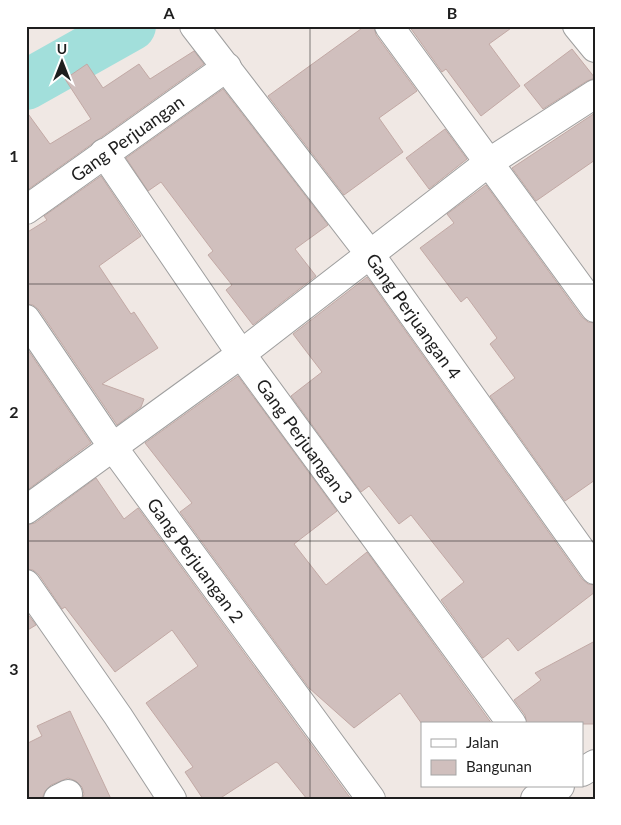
<svg xmlns="http://www.w3.org/2000/svg" width="621" height="825" viewBox="0 0 621 825" font-family="Lato,sans-serif">
	<style>
		.lines { fill: none; stroke-linecap: round; stroke-linejoin: round }
		.river { stroke: #a2dfdb; stroke-width: 50 }
		.building { fill: #d0bfbd; stroke: #c2a9a5 }
		.minor-casing { stroke: #9f9f9f; stroke-width: 30 }
		.minor { stroke: #fff; stroke-width: 28 }
		.grid { fill: none; stroke: #1e1e1e; stroke-width: 1; stroke-opacity: 0.55 }
		.labels { text-anchor: middle; dominant-baseline: central; stroke-width: 4.5; stroke-linejoin: round; paint-order: stroke }
		.street-label { font-size: 18px; fill: #1e1e1e; stroke: #fff }
		.neatline { fill: none; stroke: #1e1e1e; stroke-width: 2 }
		.grid-label { font-size: 16px; text-anchor: middle; font-weight: bold; fill: #1e1e1e }
	</style>
	<rect width="100%" height="100%" fill="#f0e8e4"/>
	<g class="lines">
		<path class="river" d="M 26,85 L 131,26"/>
	</g>
	<path class="building" d="M 365,26 L 374,26 L 376,35 L 417,91 L 379,118 L 403,152 L 344,195 L 268,96 Z
		M 409,26 L 514,26 L 489,44 L 520,86 L 481,116 L 446,69 L 442,72 Z
		M 572,49 L 595,78 L 587,81 L 543,109 L 524,85 Z
		M 194,51 L 204,64 L 26,191 L 26,111 L 50,144 L 91,119 L 65,79 L 87,64 L 103,88 L 139,64 L 150,79 Z
		M 223,89 L 328,225 L 295,249 L 316,276 L 253,325 L 226,290 L 232,285 L 208,255 L 213,251 L 161,182 L 148,191 L 126,158 Z
		M 595,113 L 595,160 L 536,201 L 512,168 Z
		M 445,129 L 467,159 L 429,189 L 406,158 Z
		M 101,176 L 141,236 L 99,266 L 131,314 L 134,312 L 158,348 L 102,384 L 144,399 L 141,407 L 117,425 L 39,310 L 33,305 L 26,304 L 26,233 L 47,220 L 44,216 Z
		M 486,185 L 582,317 L 588,322 L 595,323 L 595,480 L 565,501 L 490,396 L 515,378 L 490,344 L 497,338 L 467,297 L 461,302 L 420,248 L 454,223 L 447,214 Z
		M 367,277 L 582,579 L 588,584 L 595,585 L 595,592 L 518,651 L 508,638 L 483,658 L 441,600 L 464,582 L 411,515 L 399,524 L 369,486 L 361,492 L 291,396 L 322,372 L 293,334 Z
		M 26,347 L 91,443 L 26,491 Z
		M 238,376 L 337,511 L 294,544 L 326,585 L 367,552 L 492,724 L 422,724 L 400,693 L 354,728 L 309,688 L 180,512 L 192,503 L 145,443 Z
		M 96,478 L 124,519 L 138,508 L 351,799 L 307,799 L 278,763 L 276,762 L 219,799 L 203,799 L 185,772 L 193,767 L 146,703 L 198,666 L 172,630 L 115,672 L 65,607 L 62,609 L 39,575 L 33,570 L 26,569 L 26,525 L 35,523 Z
		M 26,612 L 36,625 L 26,631 Z
		M 595,641 L 595,724 L 527,724 L 525,715 L 514,700 L 541,680 L 535,673 Z
		M 70,711 L 111,799 L 82,799 L 84,794 L 82,787 L 76,781 L 68,778 L 51,785 L 45,791 L 42,799 L 26,799 L 26,744 L 42,736 L 37,726 Z"/>
	<g class="lines">
		<g class="minor-casing">
			<g id="minor">
				<path id="s1" d="M 194,26 L 369,253 L 595,570"/>
				<path d="M 389,26 L 595,308"/>
				<path d="M 577,26 L 595,48"/>
				<path id="s2" d="M 104,153 L 241,354 L 512,724"/>
				<path id="s3" d="M 26,210 L 227,67"/>
				<path id="s4" d="M 26,319 L 112,446 L 371,799"/>
				<path d="M 26,510 L 241,354 L 488,163 L 595,94"/>
				<path d="M 26,584 L 118,716 L 172,799"/>
				<path d="M 582,772 L 595,764"/>
				<path d="M 58,799 L 68,794"/>
				<path d="M 535,799 L 560,786"/>
			</g>
		</g>
		<use href="#minor" class="minor"/>
	</g>
	<path class="grid" d="M 310,26 L 310,799M 26,284 L 595,284M 26,541 L 595,541"/>
	<g class="labels">
		<g class="street-label">
			<text stroke="none"><textPath href="#s3" startOffset="124">Gang Perjuangan</textPath></text>
			<text stroke="none"><textPath href="#s1" startOffset="364">Gang Perjuangan 4</textPath></text>
			<text stroke="none"><textPath href="#s2" startOffset="351">Gang Perjuangan 3</textPath></text>
			<text stroke="none"><textPath href="#s4" startOffset="295">Gang Perjuangan 2</textPath></text>
		</g>
	</g>
	<rect width="621" height="825" fill="none" stroke="#ffffff" stroke-width="55"/>
	<rect x="421" y="722" width="162" height="65" fill="#ffffff" stroke="#a5a5a5"/>
	<rect x="431" y="739" width="25" height="8" fill="#ffffff" stroke="#a5a5a5"/>
	<text x="466" y="748" font-size="15" fill="#1e1e1e">Jalan</text>
	<rect x="431" y="760" width="25" height="15" fill="#d0bfbd" stroke="#a5a5a5"/>
	<text x="466" y="772" font-size="15" fill="#1e1e1e">Bangunan</text>
	<g transform="translate(62 62)" stroke="#ffffff" stroke-width="4" paint-order="stroke">
	<path d="M0-4L9 19L0 12L-9 19Z" fill="#1e1e1e"/>
	<text y="-8" font-size="14" font-weight="bold" text-anchor="middle" fill="#1e1e1e">U</text>
	</g>
	<rect x="28" y="28" width="566" height="770" class="neatline"/>
	<g class="grid-label">
		<text x="169" y="19">A</text>
		<text x="452" y="19">B</text>
		<text x="14" y="162">1</text>
		<text x="14" y="418">2</text>
		<text x="14" y="675">3</text>
	</g>
</svg>
